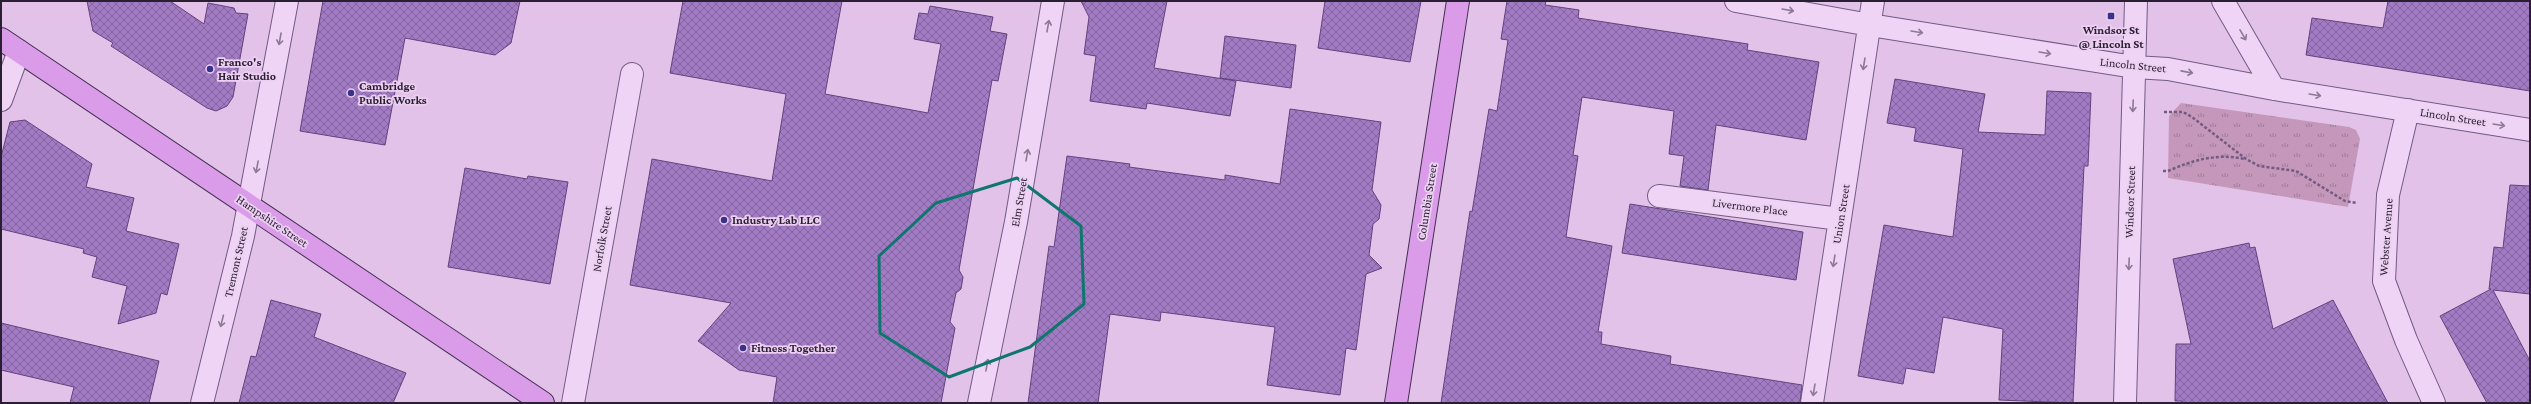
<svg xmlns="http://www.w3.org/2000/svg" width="2531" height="404" viewBox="0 0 2531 404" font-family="'Crimson Pro',serif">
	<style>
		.park { fill: url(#park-tufts) }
		.building { fill: url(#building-cross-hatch); stroke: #61437d }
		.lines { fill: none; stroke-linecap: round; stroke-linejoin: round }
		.minor-casing { stroke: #735b81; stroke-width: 24 }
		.major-casing { stroke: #412f4f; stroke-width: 24 }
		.path { stroke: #735b81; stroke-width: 2.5; stroke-dasharray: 3 2; stroke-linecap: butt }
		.minor { stroke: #efd4f5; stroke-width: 22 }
		.major { stroke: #da9ce9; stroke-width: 22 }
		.oneway { stroke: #8c7994 }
		.marked { fill: none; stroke: #0f766e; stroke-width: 3; stroke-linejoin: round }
		.poi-dot { fill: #3a318a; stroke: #ebd0f1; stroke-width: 1.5 }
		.labels { text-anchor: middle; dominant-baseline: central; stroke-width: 3.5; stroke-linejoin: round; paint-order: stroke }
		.poi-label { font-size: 12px; font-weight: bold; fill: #2a1e32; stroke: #ebd0f1; text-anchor: start }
		.street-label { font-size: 12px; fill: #2a1e32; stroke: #ebd0f1 }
	</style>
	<defs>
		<pattern id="park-tufts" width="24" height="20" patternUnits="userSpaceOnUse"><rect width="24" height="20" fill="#c597bb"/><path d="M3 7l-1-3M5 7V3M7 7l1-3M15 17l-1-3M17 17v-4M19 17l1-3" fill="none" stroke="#a07b99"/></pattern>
		<pattern id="building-cross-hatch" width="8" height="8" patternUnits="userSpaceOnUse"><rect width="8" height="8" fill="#a17bc3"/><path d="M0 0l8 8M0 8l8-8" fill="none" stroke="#83649f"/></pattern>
	</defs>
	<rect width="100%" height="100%" fill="#e2c2e9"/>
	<path class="park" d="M 2181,103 L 2349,127 L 2356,130 L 2360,139 L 2348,207 L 2168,178 L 2169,116 Z"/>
	<path class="building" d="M 87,1 L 170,1 L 204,24 L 208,3 L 234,8 L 236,13 L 248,14 L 233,97 L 227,106 L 216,111 L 207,108 L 111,46 L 113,43 L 93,31 Z
		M 323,1 L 520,1 L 511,43 L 495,55 L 405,38 L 385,145 L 300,131 Z
		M 683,1 L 842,1 L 825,94 L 928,113 L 941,44 L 914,39 L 919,13 L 928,14 L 930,6 L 993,17 L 990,31 L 1007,34 L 998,81 L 992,80 L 959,270 L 963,277 L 961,289 L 956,293 L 950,322 L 955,328 L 941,403 L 773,403 L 777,377 L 739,370 L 698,341 L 731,303 L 630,285 L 652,159 L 772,181 L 786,94 L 670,73 Z
		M 1081,1 L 1167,1 L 1154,68 L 1236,81 L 1230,116 L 1147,103 L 1146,109 L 1090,101 L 1096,56 L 1084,54 L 1089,17 Z
		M 1325,1 L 1421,1 L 1410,62 L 1318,48 Z
		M 1507,1 L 1546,1 L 1545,5 L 1579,10 L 1578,18 L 1748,44 L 1747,50 L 1819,62 L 1806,140 L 1716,125 L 1708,190 L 1680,186 L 1684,156 L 1669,154 L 1674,111 L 1582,97 L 1573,155 L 1578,156 L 1566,237 L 1612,246 L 1598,332 L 1602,332 L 1601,344 L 1671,356 L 1670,364 L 1802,385 L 1800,403 L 1441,403 L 1470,211 L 1472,212 L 1489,109 L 1497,111 L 1508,40 L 1501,39 Z
		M 2388,1 L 2530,1 L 2530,91 L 2306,55 L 2312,18 L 2383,28 Z
		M 1225,36 L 1296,45 L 1291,88 L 1220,78 Z
		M 1895,79 L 1985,94 L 1978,132 L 2045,135 L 2047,91 L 2091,93 L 2088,166 L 2084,166 L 2073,403 L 1999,400 L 2003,329 L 1943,317 L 1934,373 L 1906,368 L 1903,384 L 1858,376 L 1884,225 L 1953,237 L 1963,149 L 1914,141 L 1916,128 L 1887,123 Z
		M 1290,109 L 1381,122 L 1372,190 L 1381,205 L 1379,219 L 1373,224 L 1369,255 L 1382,268 L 1366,274 L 1356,350 L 1346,348 L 1340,395 L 1267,385 L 1275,327 L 1161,312 L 1160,321 L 1110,314 L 1098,403 L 1028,403 L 1049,246 L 1054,247 L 1067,156 L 1130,164 L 1129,167 L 1225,180 L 1225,175 L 1280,184 Z
		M 25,120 L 92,164 L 86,187 L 134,198 L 126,231 L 179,244 L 167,295 L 161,293 L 156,313 L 118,324 L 127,286 L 92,277 L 97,257 L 83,253 L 84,249 L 1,229 L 1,157 L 10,122 Z
		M 465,168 L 527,179 L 528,176 L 568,182 L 550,284 L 448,267 Z
		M 2510,185 L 2530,186 L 2530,294 L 2493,290 L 2530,361 L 2530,403 L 2487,403 L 2440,316 L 2491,289 L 2489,289 L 2494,247 L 2503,248 Z
		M 1630,204 L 1803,232 L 1796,280 L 1622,253 Z
		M 2249,243 L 2250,248 L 2255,247 L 2273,329 L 2333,300 L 2388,403 L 2182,403 L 2182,401 L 2175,401 L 2176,344 L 2191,344 L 2173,259 Z
		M 271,300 L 321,314 L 314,337 L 406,373 L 393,403 L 239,403 L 251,356 L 256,357 Z
		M 1,323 L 159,361 L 149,403 L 70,403 L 74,387 L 1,370 Z"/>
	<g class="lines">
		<g class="minor-casing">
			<path id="minor" d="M 1736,1 L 1870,25 L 2134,67 L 2168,69 L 2274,89 L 2530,130
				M 2223,1 L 2274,89
				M 1,100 L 19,51
				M 2408,110 L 2388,195 L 2384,281 L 2406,340 L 2434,403
				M 1659,196 L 1840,219
				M 202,403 L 243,236 L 287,1
				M 573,403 L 632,74
				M 979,403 L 1016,222 L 1053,1
				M 1812,403 L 1873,1
				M 2125,403 L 2136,1"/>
		</g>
		<g class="major-casing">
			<path id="major" d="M 1,39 L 543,403
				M 1396,403 L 1458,1"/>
		</g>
		<path class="path" d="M 2164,112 L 2183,112 L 2192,117 L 2246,159 L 2259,166 L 2296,171 L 2345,201 L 2357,203
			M 2163,171 L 2168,171 C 2193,160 2217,153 2245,159"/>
		<use href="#minor" class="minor"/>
		<use href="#major" class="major"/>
	</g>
	<defs><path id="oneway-shaft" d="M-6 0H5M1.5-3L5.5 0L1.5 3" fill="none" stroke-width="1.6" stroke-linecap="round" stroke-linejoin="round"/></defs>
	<g class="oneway">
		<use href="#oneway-shaft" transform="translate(1788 10) rotate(10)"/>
		<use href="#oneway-shaft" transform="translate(1048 26) rotate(-80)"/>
		<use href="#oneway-shaft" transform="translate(1917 32) rotate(9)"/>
		<use href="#oneway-shaft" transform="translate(2243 35) rotate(60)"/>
		<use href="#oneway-shaft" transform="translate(280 39) rotate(100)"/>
		<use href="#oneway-shaft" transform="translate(2045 53) rotate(9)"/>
		<use href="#oneway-shaft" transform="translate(1864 64) rotate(99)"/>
		<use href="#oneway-shaft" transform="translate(2187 72) rotate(11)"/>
		<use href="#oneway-shaft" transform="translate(2315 95) rotate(9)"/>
		<use href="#oneway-shaft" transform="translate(2133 106) rotate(92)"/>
		<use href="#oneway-shaft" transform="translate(2499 125) rotate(9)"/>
		<use href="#oneway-shaft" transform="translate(1027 155) rotate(-80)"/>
		<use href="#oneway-shaft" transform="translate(257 167) rotate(101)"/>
		<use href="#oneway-shaft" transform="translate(1834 261) rotate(99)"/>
		<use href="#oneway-shaft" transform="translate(2129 264) rotate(92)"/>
		<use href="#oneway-shaft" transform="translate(222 321) rotate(104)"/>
		<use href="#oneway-shaft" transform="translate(987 365) rotate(-79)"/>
		<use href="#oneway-shaft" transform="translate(1814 390) rotate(99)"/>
	</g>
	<path class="marked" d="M 1017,178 L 1081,226 L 1084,304 L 1030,347 L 949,377 L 880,333 L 879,256 L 936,203 Z"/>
	<g class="poi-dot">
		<rect x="2107" y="12" width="8" height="8" rx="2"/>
		<circle cx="210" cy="69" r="4"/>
		<circle cx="351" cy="93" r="4"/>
		<circle cx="724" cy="220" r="4"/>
		<circle cx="743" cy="348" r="4"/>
	</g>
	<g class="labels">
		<g class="poi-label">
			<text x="2111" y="30" text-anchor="middle">Windsor St<tspan x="2111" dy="14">@ Lincoln St</tspan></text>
			<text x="218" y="62">Franco's<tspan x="218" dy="14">Hair Studio</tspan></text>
			<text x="359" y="86">Cambridge<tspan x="359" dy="14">Public Works</tspan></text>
			<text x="732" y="220">Industry Lab LLC</text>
			<text x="751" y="348">Fitness Together</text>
		</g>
		<g class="street-label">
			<text transform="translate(2133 65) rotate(6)">Lincoln Street</text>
			<text transform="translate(2453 117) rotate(9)">Lincoln Street</text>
			<text transform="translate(1019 202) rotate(-80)">Elm Street</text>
			<text transform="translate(1427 202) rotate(-81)">Columbia Street</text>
			<text transform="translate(2130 202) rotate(-88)">Windsor Street</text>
			<text transform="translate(1750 207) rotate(7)">Livermore Place</text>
			<text transform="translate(1841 214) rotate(-81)">Union Street</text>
			<text transform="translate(272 221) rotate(34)">Hampshire Street</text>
			<text transform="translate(2386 237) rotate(-86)">Webster Avenue</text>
			<text transform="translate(602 239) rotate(-80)">Norfolk Street</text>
			<text transform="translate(236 262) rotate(-77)">Tremont Street</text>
		</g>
	</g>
	<rect width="2531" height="404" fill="none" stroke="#2a1e32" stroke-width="4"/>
</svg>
